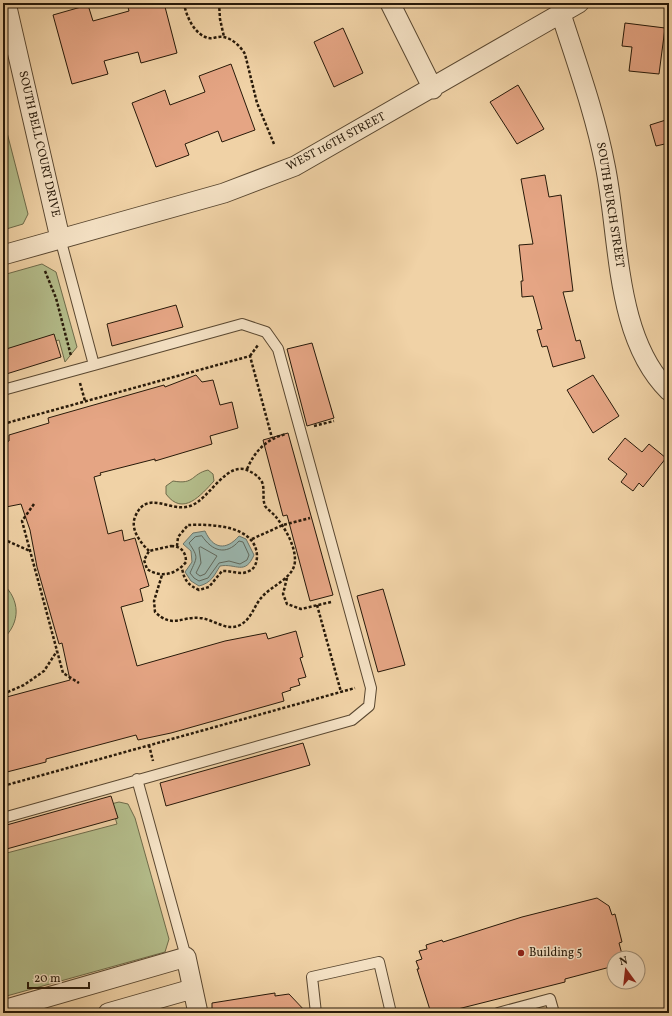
<svg xmlns="http://www.w3.org/2000/svg" width="672" height="1016" viewBox="0 0 672 1016" font-family="Vollkorn,serif">
	<style>
		.green { fill: #b4bd8b; stroke: #6e6b4a }
		.water { fill: #9bb6ae; stroke: #6d776c }
		.lines { fill: none; stroke-linecap: round; stroke-linejoin: round }
		.shore { stroke: #61685c; stroke-width: 1 }
		.building { fill: #e5a584; stroke: #271909 }
		.lane-casing { stroke: #594730; stroke-width: 12 }
		.street-casing { stroke: #594730; stroke-width: 21 }
		.path { stroke: #271909; stroke-width: 2.5; stroke-dasharray: 3 2; stroke-linecap: butt }
		.lane { stroke: #f5e2c5; stroke-width: 10 }
		.street { stroke: #f5e2c5; stroke-width: 19 }
		.poi-dot { fill: #8f2418; stroke: #f5e2c5; stroke-width: 1.5 }
		.labels { text-anchor: middle; dominant-baseline: central; stroke-width: 3; stroke-linejoin: round; paint-order: stroke }
		.street-label { font-size: 12px; fill: #271909; stroke: #f5e2c5 }
		.poi-label { font-size: 12px; fill: #271909; stroke: #f5e2c5; text-anchor: start }
	</style>
	<rect width="100%" height="100%" fill="#f0d2a6"/>
	<filter id="stains"><feTurbulence type="fractalNoise" baseFrequency=".005" numOctaves="4"/><feColorMatrix values="0 0 0 0 .2 0 0 0 0 .09 0 0 0 0 .02 0 0 0 .5 -.17"/></filter>
	<radialGradient id="worn" r=".72"><stop offset=".6" stop-color="#630" stop-opacity="0"/><stop offset="1" stop-color="#630" stop-opacity=".3"/></radialGradient>
	<path class="green" d="M 3,117 L 28,214 L 23,224 L 3,230 L 3,201 L 6,186 L 3,174 Z
		M 42,264 L 56,272 L 77,347 L 65,362 L 59,340 L 3,355 L 3,275 Z
		M 208,470 L 213,474 L 214,481 C 201,495 183,517 166,494 L 166,486 L 173,481 C 195,485 191,474 208,470 Z
		M 3,584 C 20,600 21,622 3,639 Z
		M 119,802 L 128,804 L 135,818 L 169,939 L 165,952 L 3,997 L 3,854 L 117,824 L 111,804 Z"/>
	<path class="water" d="M 205,531 C 213,549 226,551 239,536 L 246,539 L 254,555 C 245,576 236,563 220,566 C 214,576 211,583 199,586 L 191,581 L 185,572 L 192,562 L 191,551 L 183,544 L 193,533 Z"/>
	<g class="lines">
		<path class="shore" d="M 202,536 C 212,551 226,556 239,541 L 243,542 L 249,555 L 247,560 L 240,564 L 229,561 L 219,563 L 208,578 L 199,581 L 194,578 L 190,573 C 197,557 199,558 189,543 L 195,537 Z
			M 201,547 L 217,556 L 205,574 L 200,576 L 196,573 L 201,563 L 199,548 Z"/>
	</g>
	<path class="building" d="M 127,3 L 164,3 L 177,53 L 141,63 L 138,52 L 104,61 L 108,74 L 72,84 L 53,15 L 88,5 L 93,21 L 129,11 Z
		M 625,23 L 665,28 L 659,74 L 629,71 L 632,47 L 622,46 Z
		M 343,28 L 363,73 L 334,87 L 314,42 Z
		M 231,64 L 255,130 L 222,142 L 218,131 L 185,144 L 189,155 L 156,167 L 132,103 L 165,90 L 170,105 L 205,92 L 199,76 Z
		M 518,85 L 544,129 L 517,144 L 490,102 Z
		M 669,119 L 669,143 L 656,146 L 650,125 Z
		M 545,175 L 549,197 L 561,195 L 573,291 L 563,292 L 576,341 L 580,340 L 585,358 L 553,367 L 547,346 L 542,347 L 537,330 L 542,329 L 533,296 L 522,297 L 521,281 L 523,281 L 519,245 L 533,244 L 521,179 Z
		M 176,305 L 183,327 L 112,346 L 107,324 Z
		M 54,334 L 61,357 L 3,375 L 3,350 Z
		M 312,343 L 334,418 L 307,426 L 287,349 Z
		M 196,375 L 202,382 L 213,380 L 220,405 L 232,402 L 238,428 L 210,436 L 212,444 L 155,461 L 155,459 L 100,473 L 101,475 L 94,477 L 108,534 L 122,530 L 124,541 L 135,538 L 149,586 L 140,589 L 143,601 L 121,607 L 137,666 L 225,641 L 266,633 L 268,639 L 296,631 L 303,657 L 300,658 L 306,677 L 298,679 L 300,685 L 290,688 L 291,690 L 282,693 L 284,701 L 171,733 L 138,740 L 136,735 L 46,759 L 46,762 L 3,773 L 3,698 L 70,680 L 62,643 L 59,644 L 37,567 L 30,530 L 21,504 L 6,507 L 3,494 L 3,443 L 9,441 L 9,435 L 49,423 L 48,418 L 164,385 L 165,387 Z
		M 593,375 L 619,416 L 593,433 L 567,390 Z
		M 288,433 L 333,595 L 310,601 L 287,515 L 283,516 L 263,440 Z
		M 625,438 L 642,452 L 649,444 L 666,458 L 643,487 L 639,483 L 633,491 L 621,482 L 627,474 L 608,459 Z
		M 383,589 L 405,665 L 378,672 L 357,596 Z
		M 303,743 L 310,765 L 166,806 L 160,783 Z
		M 111,796 L 118,818 L 3,850 L 3,826 Z
		M 597,898 L 609,906 L 612,915 L 615,914 L 622,942 L 619,943 L 623,958 L 614,958 L 614,966 L 565,979 L 565,982 L 442,1013 L 431,1013 L 417,969 L 419,969 L 416,961 L 422,959 L 419,951 L 427,949 L 426,945 L 442,940 L 443,942 L 522,917 Z
		M 275,993 L 275,996 L 289,994 L 307,1013 L 212,1013 L 212,1003 Z"/>
	<g class="lines">
		<g class="lane-casing">
			<path id="lane" d="M 3,390 L 94,365
				M 137,779 L 186,957
				M 3,818 L 352,720 L 369,706 L 371,688 L 278,349 L 266,332 L 242,324 L 94,365 L 60,238
				M 316,1013 L 312,977 L 379,962 L 391,1013
				M 498,1013 L 550,999 L 554,1013"/>
		</g>
		<g class="street-casing">
			<path id="street" d="M 6,3 L 60,238
				M 390,3 L 433,89
				M 561,14 C 577,64 595,113 605,165 C 620,236 614,337 669,391
				M 3,255 L 224,193 L 295,166 L 579,3
				M 3,1010 L 186,957 L 198,1013
				M 108,1013 L 192,989"/>
		</g>
		<path class="path" d="M 184,3 C 186,16 194,34 208,38 C 213,39 218,36 223,37 C 232,38 241,47 245,54 L 257,103 L 274,144
			M 219,3 L 220,19 L 224,37
			M 45,271 L 56,298 L 71,356
			M 250,356 L 258,345
			M 80,383 L 85,401
			M 3,424 L 250,356 L 272,438
			M 314,426 L 334,421
			M 247,469 C 255,451 266,439 286,434
			M 34,504 L 22,521 L 63,673 L 79,683
			M 3,539 L 30,551
			M 252,539 L 283,525 L 310,518
			M 171,546 C 181,546 186,552 186,562 C 176,575 160,578 147,569 L 144,560 L 149,551 Z
			M 177,546 L 178,537 L 188,525 C 211,524 256,525 257,556 C 257,562 255,569 249,571 C 240,576 231,570 222,571 L 209,587 L 199,590 C 188,585 184,580 182,568
			M 149,551 C 141,543 130,530 135,517 C 147,488 170,513 190,506 C 210,500 227,457 251,472 C 255,474 259,477 262,482 C 265,489 262,498 265,506 C 268,510 273,513 276,517 C 285,528 295,545 295,560 C 295,578 272,585 262,597 C 254,605 252,619 240,625 C 227,632 213,619 200,618 C 181,616 173,629 155,612 L 154,601 L 162,575
			M 287,578 L 283,594 L 287,604 L 301,609 L 331,602
			M 317,605 L 341,692
			M 3,694 L 24,685 L 44,671 L 57,651
			M 149,745 L 153,761
			M 3,786 L 355,688"/>
		<use href="#lane" class="lane"/>
		<use href="#street" class="street"/>
	</g>
	<circle class="poi-dot" cx="521" cy="953" r="4"/>
	<g class="labels">
		<g class="street-label">
			<text transform="translate(336 142) rotate(-28)">WEST 116TH STREET</text>
			<text transform="translate(39 144) rotate(77)">SOUTH BELL COURT DRIVE</text>
			<text transform="translate(610 205) rotate(81)">SOUTH BURCH STREET</text>
		</g>
		<g class="poi-label">
			<text x="529" y="953">Building 5</text>
		</g>
	</g>
	<rect width="672" height="1016" fill="none" stroke="#f0d2a6" stroke-width="16"/>
	<rect x="4" y="4" width="664" height="1008" fill="none" stroke="#271909" stroke-width="2"/>
	<rect x="8" y="8" width="656" height="1000" fill="none" stroke="#271909"/>
	<g transform="translate(626 970) rotate(345)"><circle r="19" fill="#f5e2c5" stroke="#a3927a"/>
	<path d="M0-3L7 15L0 10L-7 15Z" fill="#8f2418"/>
	<text y="-6" font-size="11" font-weight="bold" text-anchor="middle" fill="#271909">N</text>
	</g>
	<path d="M28 982v6h61v-6" fill="none" stroke="#271909" stroke-width="2"/>
	<text x="34" y="982" font-size="12" fill="#271909" stroke="#f5e2c5" stroke-width="3" paint-order="stroke">20 m</text>
	<rect width="100%" height="100%" filter="url(#stains)"/>
	<rect width="100%" height="100%" fill="url(#worn)"/>
</svg>
